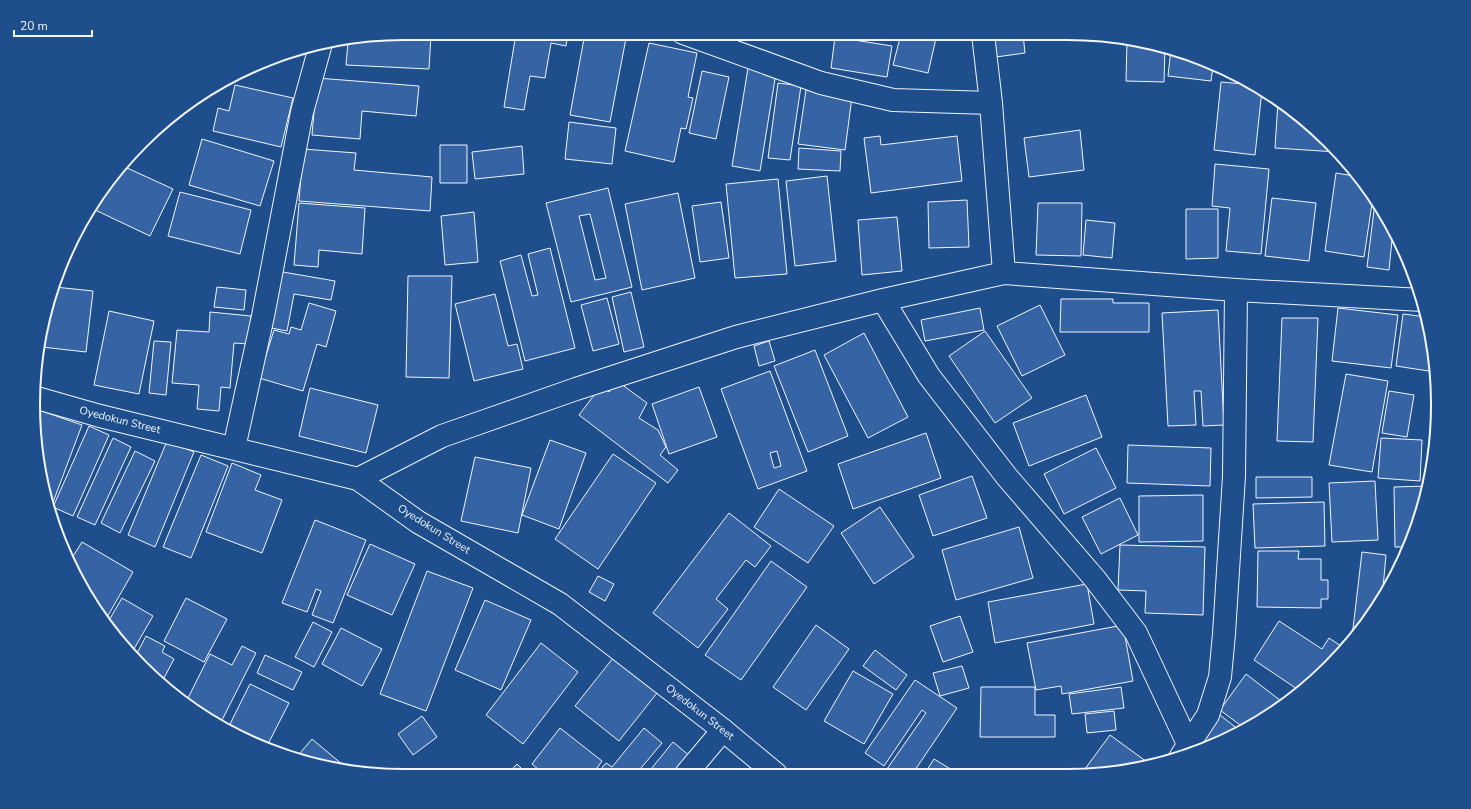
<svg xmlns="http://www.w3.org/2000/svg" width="1471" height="809" viewBox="0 0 1471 809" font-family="'Nunito Sans',sans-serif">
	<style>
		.building { fill: #3563a3; stroke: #f2f6ff; fill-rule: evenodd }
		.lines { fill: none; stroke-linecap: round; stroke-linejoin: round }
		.street-casing { stroke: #f2f6ff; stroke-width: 24 }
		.secondary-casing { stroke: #f2f6ff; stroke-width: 24 }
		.street { stroke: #1f4e8c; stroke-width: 22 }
		.secondary { stroke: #1f4e8c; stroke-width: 22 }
		.labels { text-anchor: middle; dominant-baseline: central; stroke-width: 3; stroke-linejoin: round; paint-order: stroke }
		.street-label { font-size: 11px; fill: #f2f6ff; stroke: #1f4e8c }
		.rim { fill: none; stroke: #f2f6ff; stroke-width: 2 }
	</style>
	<rect width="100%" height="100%" fill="#1f4e8c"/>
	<path class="building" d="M 404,33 L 431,34 L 429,69 L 346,65 L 348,42 Z
		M 516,33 L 568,33 L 566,46 L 551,43 L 545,78 L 530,76 L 524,110 L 504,107 Z
		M 585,33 L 627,33 L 610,122 L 570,115 Z
		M 901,34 L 937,34 L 928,73 L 893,65 Z
		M 993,34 L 1023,34 L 1025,53 L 996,57 Z
		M 835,37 L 892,46 L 887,77 L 831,68 Z
		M 1127,40 L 1165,47 L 1164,82 L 1126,81 Z
		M 649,43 L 697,53 L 688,97 L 693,98 L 686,129 L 681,128 L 674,162 L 625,151 Z
		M 1171,49 L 1213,66 L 1211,81 L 1168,76 Z
		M 748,68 L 776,73 L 760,171 L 732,166 Z
		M 702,71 L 729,77 L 716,139 L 689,133 Z
		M 317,78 L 419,86 L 416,116 L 362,111 L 360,139 L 312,135 Z
		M 1221,82 L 1255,85 L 1262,90 L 1255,155 L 1214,150 Z
		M 778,83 L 801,86 L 790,160 L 768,158 Z
		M 235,85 L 293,98 L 281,147 L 213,131 L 218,108 L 229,111 Z
		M 806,90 L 852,97 L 845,150 L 798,144 Z
		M 1278,102 L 1311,125 L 1337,152 L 1275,148 Z
		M 569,122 L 616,128 L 612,164 L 565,159 Z
		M 1080,130 L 1084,170 L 1029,177 L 1024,138 Z
		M 880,136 L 881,145 L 957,136 L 962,181 L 871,193 L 864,138 Z
		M 202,139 L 274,161 L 260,206 L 189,185 Z
		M 440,145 L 467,145 L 467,183 L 440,183 Z
		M 522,146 L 524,174 L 475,179 L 472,152 Z
		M 799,148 L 841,151 L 840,171 L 798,169 Z
		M 303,149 L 356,153 L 354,170 L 432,177 L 430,211 L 299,201 Z
		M 1215,164 L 1269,169 L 1261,254 L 1226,251 L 1230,208 L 1212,206 Z
		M 125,167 L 173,189 L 150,236 L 91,208 L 95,198 Z
		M 1336,173 L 1360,177 L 1373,197 L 1364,257 L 1325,251 Z
		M 827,176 L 836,261 L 795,266 L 786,181 Z
		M 778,179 L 787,274 L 735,278 L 726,184 Z
		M 608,188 L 632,287 L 571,302 L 546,203 ZM 590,214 L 606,278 L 595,280 L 579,216 Z
		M 180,192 L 251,210 L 240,254 L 168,236 Z
		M 678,193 L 695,278 L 642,290 L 625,204 Z
		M 1272,198 L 1316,203 L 1309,261 L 1265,256 Z
		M 967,200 L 969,247 L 929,248 L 928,202 Z
		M 721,202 L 729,258 L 700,262 L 692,206 Z
		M 1375,202 L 1393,230 L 1389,270 L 1367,267 Z
		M 299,203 L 365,208 L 362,254 L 319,250 L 318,267 L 294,265 Z
		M 1038,203 L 1082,203 L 1081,256 L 1036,255 Z
		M 1186,209 L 1218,209 L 1218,258 L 1186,259 Z
		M 474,212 L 478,262 L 445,265 L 441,216 Z
		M 897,217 L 902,271 L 862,275 L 858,220 Z
		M 1086,220 L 1115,223 L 1112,258 L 1083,255 Z
		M 550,248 L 575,348 L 525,361 L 500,261 L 521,255 L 532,296 L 538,295 L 528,254 Z
		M 277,271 L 335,281 L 331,300 L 294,294 L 287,331 L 266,327 Z
		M 408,276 L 452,276 L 449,378 L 406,377 Z
		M 55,287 L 93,291 L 86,352 L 42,347 L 46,309 Z
		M 217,287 L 246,290 L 244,310 L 214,307 Z
		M 631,292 L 644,347 L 624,352 L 612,297 Z
		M 495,294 L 508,346 L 517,344 L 523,369 L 474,381 L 455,304 Z
		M 607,298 L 619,344 L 593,351 L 581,305 Z
		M 1061,299 L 1113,299 L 1113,303 L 1149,303 L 1149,332 L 1060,332 Z
		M 309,303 L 336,311 L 326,347 L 317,344 L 303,391 L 259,378 L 274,330 L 289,334 L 291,327 L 301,330 Z
		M 1040,305 L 1065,355 L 1022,376 L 997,326 Z
		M 980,308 L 984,330 L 925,341 L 921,320 Z
		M 1338,308 L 1398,315 L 1391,368 L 1332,361 Z
		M 1218,310 L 1224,425 L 1203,426 L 1201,391 L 1194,391 L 1196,425 L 1168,426 L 1162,313 Z
		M 109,311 L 154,321 L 139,394 L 94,385 Z
		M 210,312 L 251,316 L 249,344 L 234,343 L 230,388 L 221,387 L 219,411 L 197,409 L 199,385 L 172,383 L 177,330 L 209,332 Z
		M 1403,314 L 1427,317 L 1435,368 L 1435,372 L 1396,366 Z
		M 1282,318 L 1318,318 L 1313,442 L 1277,441 Z
		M 985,331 L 1032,398 L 995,423 L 949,356 Z
		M 864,333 L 908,417 L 868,438 L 824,355 Z
		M 154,341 L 171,342 L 166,395 L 149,393 Z
		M 769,341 L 775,361 L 759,366 L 754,346 Z
		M 815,350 L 848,436 L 808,452 L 774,366 Z
		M 770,371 L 807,471 L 758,489 L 721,389 ZM 777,451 L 781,466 L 774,468 L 770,453 Z
		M 1346,374 L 1388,381 L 1372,472 L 1329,465 Z
		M 617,381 L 647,403 L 639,418 L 658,430 L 666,447 L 660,455 L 678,470 L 668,483 L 579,415 L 601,386 L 609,392 Z
		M 699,387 L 717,437 L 669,454 L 652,404 Z
		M 310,388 L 378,405 L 366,453 L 299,436 Z
		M 1389,391 L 1414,395 L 1407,437 L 1382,433 Z
		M 1086,395 L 1102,437 L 1029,466 L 1013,423 Z
		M 36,409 L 82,425 L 52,505 L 34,429 Z
		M 89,426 L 109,435 L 73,516 L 53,507 Z
		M 926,433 L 941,478 L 853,509 L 838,464 Z
		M 113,438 L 131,447 L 95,525 L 77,517 Z
		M 1381,438 L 1422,440 L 1420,481 L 1378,478 Z
		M 550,440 L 586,453 L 559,529 L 522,515 Z
		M 167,441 L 194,452 L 155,547 L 128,535 Z
		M 1128,445 L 1211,448 L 1210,486 L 1127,483 Z
		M 1096,448 L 1116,488 L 1064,514 L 1044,474 Z
		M 135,451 L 155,461 L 120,533 L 101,523 Z
		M 613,454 L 656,483 L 598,569 L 555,539 Z
		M 201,455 L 228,466 L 191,558 L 163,547 Z
		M 475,457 L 531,468 L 518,533 L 461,521 Z
		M 232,463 L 261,475 L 255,490 L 282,500 L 262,553 L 206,532 Z
		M 972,476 L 987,518 L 933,536 L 919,495 Z
		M 1256,477 L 1312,477 L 1312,497 L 1256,498 Z
		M 1375,481 L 1378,540 L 1332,542 L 1329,483 Z
		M 1427,486 L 1418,524 L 1408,547 L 1395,547 L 1394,487 Z
		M 779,489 L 834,526 L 808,563 L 754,527 Z
		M 1203,495 L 1203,541 L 1139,542 L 1139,496 Z
		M 1120,498 L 1138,535 L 1101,554 L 1082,517 Z
		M 1324,502 L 1325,546 L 1255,548 L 1253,504 Z
		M 880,507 L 914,557 L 874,584 L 841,533 Z
		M 729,513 L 771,546 L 755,567 L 746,560 L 716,599 L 728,609 L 698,648 L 653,613 Z
		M 315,520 L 366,540 L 333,623 L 312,615 L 321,591 L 316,589 L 307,612 L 282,603 Z
		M 1019,527 L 1033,578 L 956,600 L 942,550 Z
		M 82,542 L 133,572 L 106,619 L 70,561 Z
		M 370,544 L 415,564 L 392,615 L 347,595 Z
		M 1120,545 L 1205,547 L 1203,615 L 1145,613 L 1146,591 L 1118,590 Z
		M 1258,551 L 1299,551 L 1298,559 L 1321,559 L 1321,580 L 1328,580 L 1328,599 L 1321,599 L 1321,608 L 1257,607 Z
		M 1362,552 L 1386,555 L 1382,599 L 1352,637 Z
		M 771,561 L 807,587 L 741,680 L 705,655 Z
		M 427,571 L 473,588 L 426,711 L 380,694 Z
		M 598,576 L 614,584 L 605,601 L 589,592 Z
		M 1087,584 L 1094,624 L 995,643 L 988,602 Z
		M 122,598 L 153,616 L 131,654 L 125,650 L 108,622 Z
		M 186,598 L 227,619 L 204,662 L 164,641 Z
		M 485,600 L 531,620 L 501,690 L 455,670 Z
		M 960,616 L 973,652 L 943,662 L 930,626 Z
		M 1279,621 L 1322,649 L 1329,638 L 1344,648 L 1329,667 L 1300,691 L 1254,660 Z
		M 313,622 L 332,632 L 314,667 L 295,657 Z
		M 816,625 L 849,649 L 806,710 L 773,687 Z
		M 1123,625 L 1133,681 L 1062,694 L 1061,686 L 1036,690 L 1027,643 Z
		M 341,628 L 382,649 L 362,686 L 322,664 Z
		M 146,636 L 165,646 L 162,652 L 174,659 L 163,680 L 135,657 Z
		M 541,643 L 578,672 L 523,744 L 486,715 Z
		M 242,646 L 256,653 L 219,726 L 187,700 L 210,654 L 232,665 Z
		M 875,650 L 907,675 L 896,690 L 863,666 Z
		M 617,653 L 661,688 L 619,741 L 575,706 Z
		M 265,655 L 302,672 L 293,690 L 257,673 Z
		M 962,666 L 969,688 L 940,696 L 933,673 Z
		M 853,671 L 893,694 L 864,744 L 824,721 Z
		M 1246,674 L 1285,704 L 1273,714 L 1244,728 L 1220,710 Z
		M 915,680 L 957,708 L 913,773 L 893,774 L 887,769 L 926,713 L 922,710 L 884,766 L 865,753 Z
		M 250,684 L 289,703 L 267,746 L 227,730 Z
		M 981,687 L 1035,687 L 1035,715 L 1055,715 L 1055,737 L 980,737 Z
		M 1121,687 L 1124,708 L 1072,714 L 1069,694 Z
		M 1114,711 L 1116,730 L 1087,733 L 1085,714 Z
		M 1220,715 L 1239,730 L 1191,754 L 1191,753 Z
		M 422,716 L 437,737 L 413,755 L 398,734 Z
		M 560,728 L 602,761 L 592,775 L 545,775 L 532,764 Z
		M 644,728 L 662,743 L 636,774 L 596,775 L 606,763 L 612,767 Z
		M 1110,735 L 1147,762 L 1144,766 L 1115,773 L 1082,773 Z
		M 312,739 L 349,770 L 308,763 L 296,758 Z
		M 673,742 L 691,757 L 677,774 L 647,774 Z
		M 934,759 L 957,773 L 925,773 Z
		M 517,764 L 528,775 L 507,775 Z"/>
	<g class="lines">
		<g class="street-casing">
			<path id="street" d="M 683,33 L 821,83 L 893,100 L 991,103
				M 983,34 L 991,103 L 1004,273
				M 883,300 L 929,376 L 1007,477 L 1095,579 L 1136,633 L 1189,746
				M 234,448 L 263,316 L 302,112 L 320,47
				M 358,479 L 442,436 L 576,389 L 736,337 L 883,300 L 1004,273 L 1236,290 L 1422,300
				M 1181,756 L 1208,715 L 1220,677 L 1224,634 L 1234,476 L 1236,290
				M 686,774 L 723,730"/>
		</g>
		<g class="secondary-casing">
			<path id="secondary" d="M 37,398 L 100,416 L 358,479 L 418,522 L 560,604 L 723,730 L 776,774"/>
		</g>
		<use href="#street" class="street"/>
		<use href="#secondary" class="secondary"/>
	</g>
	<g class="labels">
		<g class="street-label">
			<text transform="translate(120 420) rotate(14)">Oyedokun Street</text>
			<text transform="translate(434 529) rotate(32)">Oyedokun Street</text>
			<text transform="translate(700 712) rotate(38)">Oyedokun Street</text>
		</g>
	</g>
	<path d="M0 0H1471V809H0ZM404 40H1067A364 364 0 0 1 1431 404V405A364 364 0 0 1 1067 769H404A364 364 0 0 1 40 405V404A364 364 0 0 1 404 40Z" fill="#1f4e8c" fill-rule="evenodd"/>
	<path class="rim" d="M404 40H1067A364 364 0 0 1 1431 404V405A364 364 0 0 1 1067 769H404A364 364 0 0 1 40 405V404A364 364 0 0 1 404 40Z"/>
	<path d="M14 30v6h78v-6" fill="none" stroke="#f2f6ff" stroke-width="2"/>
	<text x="20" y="30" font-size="12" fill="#f2f6ff" stroke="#1f4e8c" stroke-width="3" paint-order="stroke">20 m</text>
</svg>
